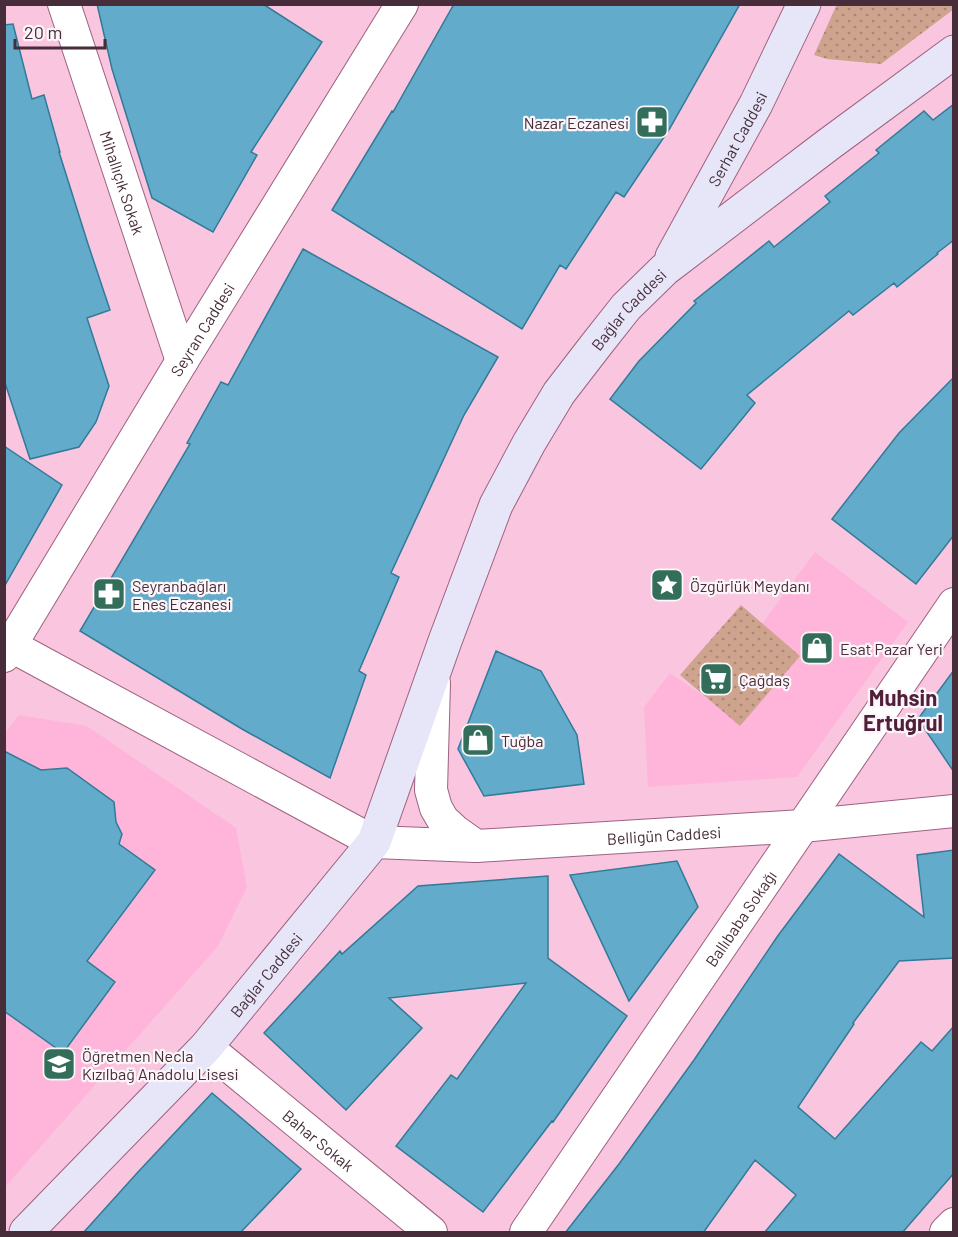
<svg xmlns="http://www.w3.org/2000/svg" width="958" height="1237" viewBox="0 0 958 1237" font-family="Barlow,sans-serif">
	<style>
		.built { fill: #feb5d9 }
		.green { fill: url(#green-dots) }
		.building { fill: #63abca; stroke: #317a98; stroke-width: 1.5 }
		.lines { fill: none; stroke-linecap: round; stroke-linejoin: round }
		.street-casing { stroke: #9d6280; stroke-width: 34 }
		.secondary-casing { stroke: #9d6280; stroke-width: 35 }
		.street { stroke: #fff; stroke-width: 32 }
		.secondary { stroke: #e7e6f9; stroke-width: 33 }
		.labels { text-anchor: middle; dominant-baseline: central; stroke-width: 4.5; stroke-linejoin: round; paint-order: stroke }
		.poi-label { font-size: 16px; fill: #462d39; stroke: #fcf5f9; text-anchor: start }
		.street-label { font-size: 16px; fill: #462d39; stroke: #fcf5f9 }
		.district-label { font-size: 22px; font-weight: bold; fill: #521f3b; stroke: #fcf5f9 }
	</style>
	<defs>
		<pattern id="green-dots" width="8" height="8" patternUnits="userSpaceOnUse" patternTransform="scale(1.5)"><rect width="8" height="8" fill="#cea48e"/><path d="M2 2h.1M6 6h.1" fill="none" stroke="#a98675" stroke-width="1.8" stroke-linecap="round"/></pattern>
	</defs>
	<rect width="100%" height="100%" fill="#fac5df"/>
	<path class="built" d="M 815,552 L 908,622 L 797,777 L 648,787 L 644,707 L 670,673 L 707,698 Z
		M 19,715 L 87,726 L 236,828 L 247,887 L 218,946 L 5,1187 L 4,734 Z"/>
	<path class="green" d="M 837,4 L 953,4 L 954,9 L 881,64 L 827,59 L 814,55 Z
		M 741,605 L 800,656 L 740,726 L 680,675 Z"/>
	<path class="building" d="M 97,4 L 263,4 L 322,42 L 251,152 L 257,155 L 213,232 L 152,198 L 112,69 Z
		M 454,4 L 740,4 L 670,128 L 624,197 L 616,192 L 566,269 L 560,265 L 522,329 L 332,210 L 392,111 L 393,112 Z
		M 13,24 L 32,99 L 44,95 L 60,152 L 59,152 L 88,244 L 110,310 L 87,318 L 109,386 L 96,422 L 79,447 L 30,459 L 4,380 L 4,25 Z
		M 954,104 L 954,240 L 937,253 L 938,254 L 897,287 L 894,283 L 853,315 L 849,311 L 747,395 L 755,403 L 701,469 L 610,399 L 639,361 L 696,303 L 694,301 L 769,241 L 774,247 L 830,202 L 825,196 L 879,153 L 876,150 L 924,111 L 933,120 Z
		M 303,249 L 498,357 L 464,415 L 391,573 L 399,577 L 359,671 L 366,675 L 330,778 L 242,729 L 80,631 L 190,444 L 187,443 L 221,382 L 228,385 Z
		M 954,377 L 954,535 L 916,584 L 832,519 L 899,433 Z
		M 4,446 L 62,485 L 4,587 Z
		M 496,651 L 541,671 L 577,735 L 584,784 L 484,796 L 458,749 Z
		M 954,670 L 954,772 L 918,719 Z
		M 4,751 L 41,770 L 67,768 L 114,802 L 116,822 L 122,834 L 119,844 L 155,870 L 87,961 L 115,982 L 63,1053 L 4,1011 Z
		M 954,850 L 954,958 L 899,961 L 853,1023 L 854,1024 L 798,1107 L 835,1139 L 921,1042 L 932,1051 L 954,1026 L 954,1173 L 902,1233 L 764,1233 L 796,1195 L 755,1160 L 703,1233 L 565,1233 L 619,1164 L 694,1060 L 777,937 L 839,854 L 924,917 L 917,855 Z
		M 677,861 L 698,907 L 629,1001 L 570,875 Z
		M 548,876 L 548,958 L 627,1016 L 553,1122 L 552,1121 L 483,1212 L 396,1146 L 451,1075 L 457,1079 L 526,983 L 389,998 L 422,1028 L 346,1110 L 264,1033 L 340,951 L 342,954 L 418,886 Z
		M 212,1093 L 301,1169 L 240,1233 L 83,1233 L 138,1172 Z"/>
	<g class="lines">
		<g class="street-casing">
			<g id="street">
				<path id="s1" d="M 64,4 L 182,361"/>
				<path id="s2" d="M 4,642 L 374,842 L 476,846 L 802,826 L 954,811"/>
				<path id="s3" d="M 4,656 L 182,361 L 402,4"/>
				<path d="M 434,683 L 431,790 L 436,808 L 443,820 L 455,831 L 476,846"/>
				<path id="s4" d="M 206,1047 L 431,1232"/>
				<path id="s5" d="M 526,1232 L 954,604"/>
				<path d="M 946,1232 L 954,1224"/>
			</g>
		</g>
		<g class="secondary-casing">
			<g id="secondary">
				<path id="s6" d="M 672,257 L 756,104 L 804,4"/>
				<path id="s7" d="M 26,1232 L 206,1047 L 374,842 L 445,641 L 496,505 L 529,443 L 559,393 L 596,345 L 626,307 L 665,269 L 829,144 L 954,52"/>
			</g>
		</g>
		<use href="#street" class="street"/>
		<use href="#secondary" class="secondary"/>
	</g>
	<defs>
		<g id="pharmacy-square" transform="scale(1.725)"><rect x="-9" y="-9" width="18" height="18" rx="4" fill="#326e59" stroke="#fcf5f9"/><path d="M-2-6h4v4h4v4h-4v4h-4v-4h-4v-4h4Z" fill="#fff"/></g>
		<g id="sight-square" transform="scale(1.725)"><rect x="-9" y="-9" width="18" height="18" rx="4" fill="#326e59" stroke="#fcf5f9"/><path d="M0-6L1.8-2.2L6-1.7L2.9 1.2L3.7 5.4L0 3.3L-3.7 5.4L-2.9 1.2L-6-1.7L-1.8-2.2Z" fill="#fff"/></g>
		<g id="shop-square" transform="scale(1.725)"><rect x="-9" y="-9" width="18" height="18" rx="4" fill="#326e59" stroke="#fcf5f9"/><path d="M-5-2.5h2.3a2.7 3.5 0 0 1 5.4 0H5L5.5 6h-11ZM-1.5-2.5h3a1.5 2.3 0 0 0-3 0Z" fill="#fff"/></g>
		<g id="supermarket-square" transform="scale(1.725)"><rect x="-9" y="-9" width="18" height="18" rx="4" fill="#326e59" stroke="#fcf5f9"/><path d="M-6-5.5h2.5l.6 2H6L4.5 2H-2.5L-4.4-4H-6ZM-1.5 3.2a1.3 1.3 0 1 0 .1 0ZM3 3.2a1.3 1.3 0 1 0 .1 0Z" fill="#fff"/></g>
		<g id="school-square" transform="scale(1.725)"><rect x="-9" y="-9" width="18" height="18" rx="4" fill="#326e59" stroke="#fcf5f9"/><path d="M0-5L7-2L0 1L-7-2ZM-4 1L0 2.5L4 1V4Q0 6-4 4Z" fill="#fff"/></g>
	</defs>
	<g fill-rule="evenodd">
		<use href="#pharmacy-square" x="652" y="122"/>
		<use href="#sight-square" x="667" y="585"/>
		<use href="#pharmacy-square" x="109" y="594"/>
		<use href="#shop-square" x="817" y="648"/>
		<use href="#supermarket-square" x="716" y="679"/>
		<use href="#shop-square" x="478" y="740"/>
		<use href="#school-square" x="59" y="1064"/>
	</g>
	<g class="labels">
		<g class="poi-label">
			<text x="629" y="122" text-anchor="end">Nazar Eczanesi</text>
			<text x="132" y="585">Seyranbağları<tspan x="132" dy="18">Enes Eczanesi</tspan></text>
			<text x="690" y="585">Özgürlük Meydanı</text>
			<text x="840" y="648">Esat Pazar Yeri</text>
			<text x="739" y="679">Çağdaş</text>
			<text x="501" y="740">Tuğba</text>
			<text x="82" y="1055">Öğretmen Necla<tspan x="82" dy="18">Kızılbağ Anadolu Lisesi</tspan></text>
		</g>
		<g class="street-label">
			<text stroke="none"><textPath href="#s6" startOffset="135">Serhat Caddesi</textPath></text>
			<text stroke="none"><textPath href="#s1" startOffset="188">Mihallıçık Sokak</textPath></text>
			<text stroke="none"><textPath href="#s7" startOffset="1119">Bağlar Caddesi</textPath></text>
			<text stroke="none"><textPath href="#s3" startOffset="382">Seyran Caddesi</textPath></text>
			<text stroke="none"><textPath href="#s2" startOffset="711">Belligün Caddesi</textPath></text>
			<text stroke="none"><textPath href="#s5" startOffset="380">Ballıbaba Sokağı</textPath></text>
			<text stroke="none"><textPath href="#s7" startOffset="352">Bağlar Caddesi</textPath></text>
			<text stroke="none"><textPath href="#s4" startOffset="146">Bahar Sokak</textPath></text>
		</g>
		<g class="district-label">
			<text x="903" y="697">Muhsin<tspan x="903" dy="25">Ertuğrul</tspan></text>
		</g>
	</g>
	<rect width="958" height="1237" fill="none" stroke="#462d39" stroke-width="12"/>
	<path d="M15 39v9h90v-9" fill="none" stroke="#462d39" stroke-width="3"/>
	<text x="24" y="39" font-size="18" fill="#462d39" stroke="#fcf5f9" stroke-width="4.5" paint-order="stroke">20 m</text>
</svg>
